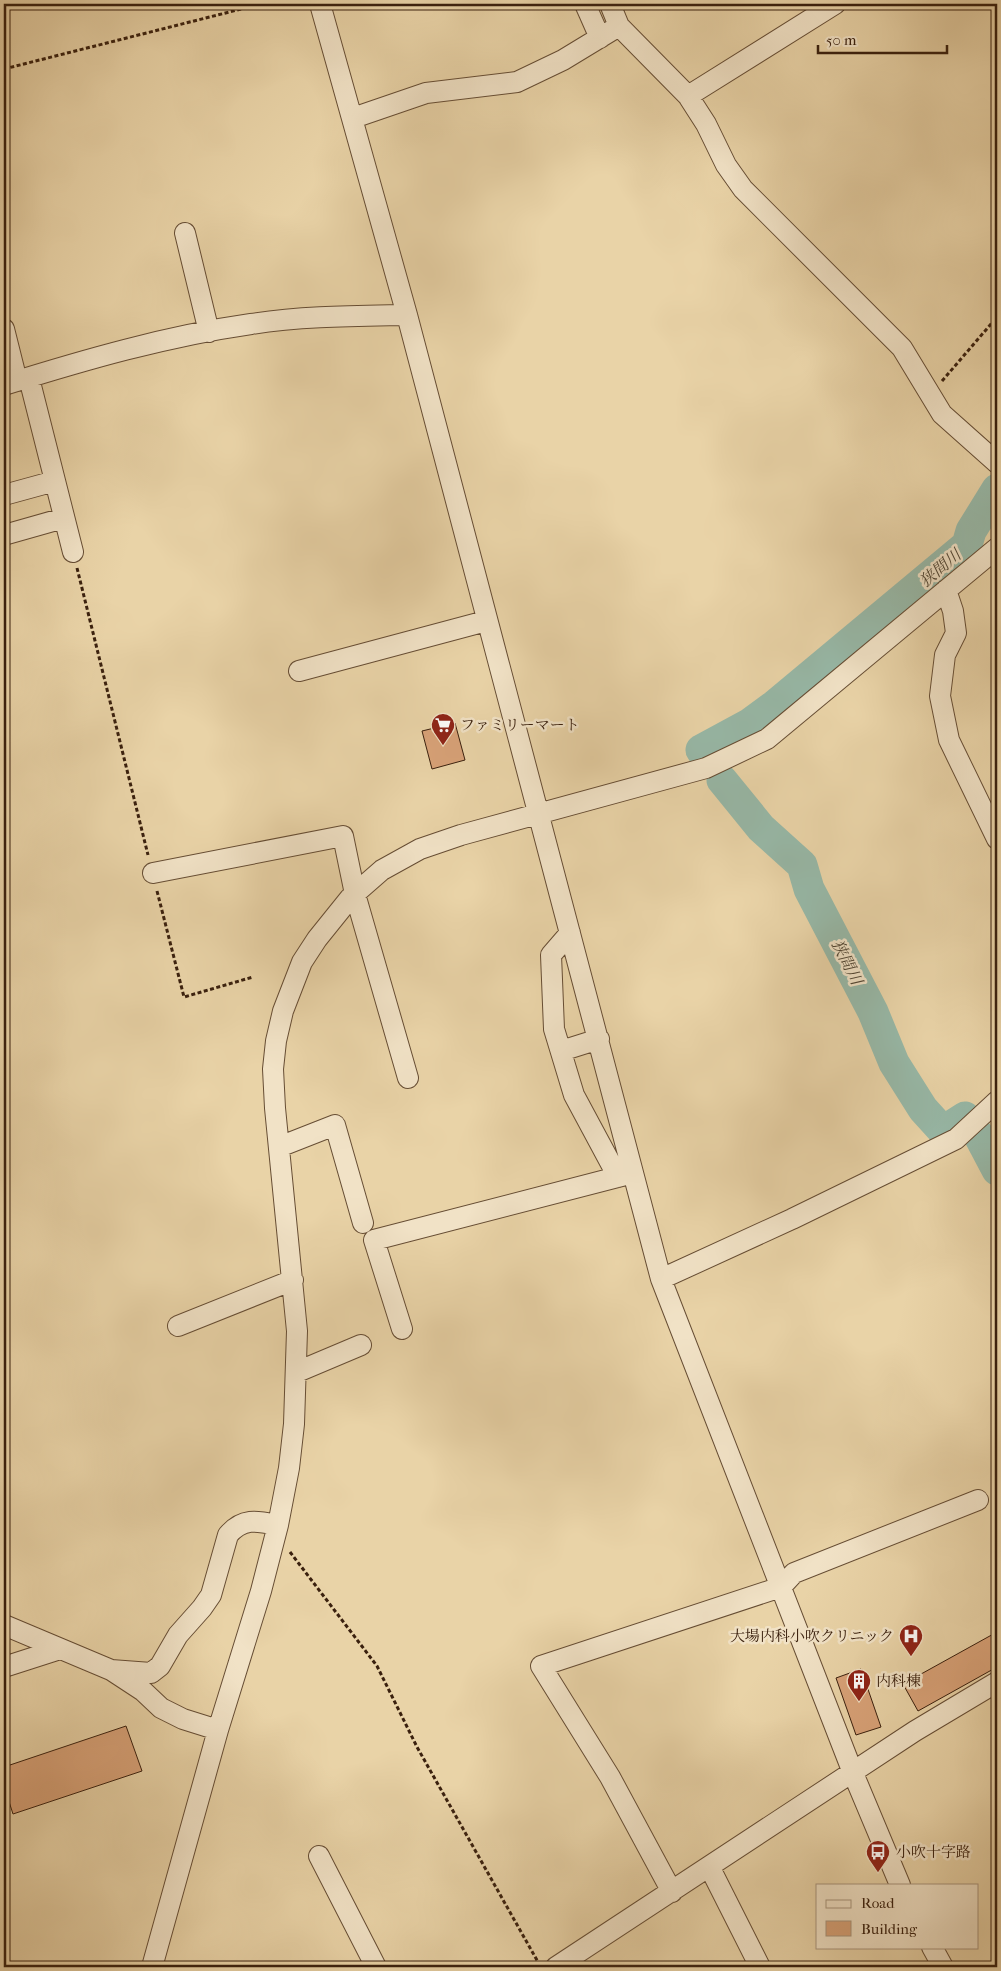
<svg xmlns="http://www.w3.org/2000/svg" width="1001" height="1971" viewBox="0 0 1001 1971" font-family="'IM FELL French Canon','Noto Serif JP',serif">
	<style>
		.lines { fill: none; stroke-linecap: round; stroke-linejoin: round }
		.river { stroke: #97b8a7; stroke-width: 31 }
		.building { fill: #d8a278; stroke: #3a200e }
		.minor-casing { stroke: #664d34; stroke-width: 22 }
		.path { stroke: #3a200e; stroke-width: 3; stroke-dasharray: 4 2.5; stroke-linecap: butt }
		.minor { stroke: #f1e2c6; stroke-width: 20 }
		.labels { text-anchor: middle; dominant-baseline: central; stroke-width: 5; stroke-linejoin: round; paint-order: stroke }
		.poi-label { font-size: 15px; fill: #3a200e; stroke: #f1e2c6; text-anchor: start }
		.water-label { font-size: 16px; font-style: italic; fill: #514634; stroke: #f1e2c6 }
	</style>
	<rect width="100%" height="100%" fill="#e9d3a7"/>
	<filter id="stains"><feTurbulence type="fractalNoise" baseFrequency=".004" numOctaves="4"/><feColorMatrix values="0 0 0 0 .2 0 0 0 0 .09 0 0 0 0 .02 0 0 0 .5 -.17"/></filter>
	<radialGradient id="worn" r=".72"><stop offset=".6" stop-color="#630" stop-opacity="0"/><stop offset="1" stop-color="#630" stop-opacity=".3"/></radialGradient>
	<g class="lines">
		<path class="river" d="M 705,756 L 701,750 L 749,724 L 775,705 L 967,545 L 971,531 L 997,489
			M 722,780 L 761,828 L 802,865 L 809,889 L 873,1012 L 894,1063 L 923,1109 L 943,1131 L 965,1117 L 967,1119
			M 978,1134 L 997,1170"/>
	</g>
	<path class="building" d="M 455,723 L 465,760 L 432,769 L 422,731 Z
		M 997,1632 L 997,1667 L 918,1711 L 903,1684 Z
		M 861,1669 L 881,1727 L 856,1735 L 836,1678 Z
		M 126,1726 L 142,1771 L 13,1814 L 4,1786 L 4,1767 Z"/>
	<g class="lines">
		<g class="minor-casing">
			<path id="minor" d="M 320,4 L 407,315 L 661,1279 L 853,1773 L 900,1885
				M 585,4 L 600,38
				M 610,4 L 619,26 L 688,96 L 706,124 L 726,165 L 743,189 L 902,348 L 942,414 L 997,463
				M 688,96 L 835,4
				M 353,118 L 426,93 L 517,82 L 563,60 L 619,26
				M 185,233 L 209,332
				M 4,329 L 17,381
				M 29,378 L 73,552
				M 4,385 C 84,360 167,336 251,324 C 302,316 355,316 407,315
				M 4,495 L 55,481
				M 4,535 L 64,518
				M 946,590 L 953,611 L 956,633 L 945,655 L 940,696 L 949,740 L 997,839
				M 299,671 L 486,621
				M 153,873 L 343,836 L 355,894 L 408,1078
				M 570,933 L 551,955 L 554,1029 L 574,1095 L 618,1177
				M 561,1051 L 599,1039
				M 279,1147 L 335,1125 L 363,1223
				M 661,1279 L 792,1219 L 956,1139 L 997,1101
				M 178,1326 L 293,1280
				M 402,1329 L 374,1240 L 633,1173
				M 297,1372 L 361,1345
				M 4,1625 L 111,1670 L 143,1691 L 161,1708 L 183,1719 L 218,1730
				M 4,1667 L 60,1649
				M 111,1670 L 151,1673 L 160,1666 L 178,1635 L 202,1608 L 211,1595 L 228,1535 C 243,1517 258,1521 278,1525
				M 319,1856 L 376,1967
				M 710,1868 L 760,1967
				M 672,1892 L 610,1777 L 541,1666 L 781,1587 L 794,1573 L 978,1500
				M 932,1947 L 943,1967
				M 152,1967 L 218,1730 L 261,1591 L 278,1525 L 289,1468 L 294,1424 L 297,1331 L 275,1108 L 273,1069 L 276,1041 L 283,1011 L 302,962 L 317,939 L 350,898 L 382,870 L 420,849 L 461,835 L 706,768 L 767,739 L 997,548
				M 556,1967 L 915,1731 L 997,1682"/>
		</g>
		<path class="path" d="M 4,69 L 261,4
			M 942,381 L 997,317
			M 77,568 L 148,855
			M 157,891 L 184,997 L 253,977
			M 290,1552 L 377,1666 L 417,1747 L 538,1962"/>
		<use href="#minor" class="minor"/>
	</g>
	<defs>
		<g id="supermarket-pin" transform="scale(1.25)"><path d="M0 17L-7.5 6A9.5 9.5 0 1 1 7.5 6Z" fill="#8f2418" stroke="#f1e2c6"/><path d="M-6-5.5h2.5l.6 2H6L4.5 2H-2.5L-4.4-4H-6ZM-1.5 3.2a1.3 1.3 0 1 0 .1 0ZM3 3.2a1.3 1.3 0 1 0 .1 0Z" fill="#fff"/></g>
		<g id="hospital-pin" transform="scale(1.25)"><path d="M0 17L-7.5 6A9.5 9.5 0 1 1 7.5 6Z" fill="#8f2418" stroke="#f1e2c6"/><path d="M-5-5h3v3.5h4V-5h3V5h-3V1.5h-4V5h-3Z" fill="#fff"/></g>
		<g id="building-pin" transform="scale(1.25)"><path d="M0 17L-7.5 6A9.5 9.5 0 1 1 7.5 6Z" fill="#8f2418" stroke="#f1e2c6"/><path d="M-4-6H4V6H1V3H-1V6H-4ZM-2.5-4.3h1.7v1.8h-1.7ZM.8-4.3h1.7v1.8H.8ZM-2.5-1h1.7V.8h-1.7ZM.8-1h1.7V.8H.8Z" fill="#fff"/></g>
		<g id="bus-pin" transform="scale(1.25)"><path d="M0 17L-7.5 6A9.5 9.5 0 1 1 7.5 6Z" fill="#8f2418" stroke="#f1e2c6"/><path d="M-5-6H5V4H4V6H2V4H-2V6H-4V4H-5ZM-3.5-4V0h7V-4ZM-3.5 1.2v1.5H-2V1.2ZM2 1.2v1.5H3.5V1.2Z" fill="#fff"/></g>
	</defs>
	<g fill-rule="evenodd">
		<use href="#supermarket-pin" x="443" y="725"/>
		<use href="#hospital-pin" x="911" y="1636"/>
		<use href="#building-pin" x="859" y="1681"/>
		<use href="#bus-pin" x="878" y="1852"/>
	</g>
	<g class="labels">
		<g class="poi-label">
			<text x="460" y="725">ファミリーマート</text>
			<text x="894" y="1636" text-anchor="end">大場内科小吹クリニック</text>
			<text x="876" y="1681">内科棟</text>
			<text x="896" y="1852">小吹十字路</text>
		</g>
		<g class="water-label">
			<text transform="translate(940 568) rotate(-40)">狭間川</text>
			<text transform="translate(847 962) rotate(63)">狭間川</text>
		</g>
	</g>
	<rect width="1001" height="1971" fill="none" stroke="#e9d3a7" stroke-width="20"/>
	<rect x="5" y="5" width="991" height="1961" fill="none" stroke="#3a200e" stroke-width="2.5"/>
	<rect x="10" y="10" width="981" height="1951" fill="none" stroke="#3a200e"/>
	<rect x="816" y="1884" width="162" height="65" fill="#f1e2c6" stroke="#a8947c"/>
	<rect x="826" y="1900" width="25" height="8" fill="#f1e2c6" stroke="#a8947c"/>
	<text x="861" y="1908" font-size="15" fill="#3a200e">Road</text>
	<rect x="826" y="1921" width="25" height="15" fill="#d8a278" stroke="#a8947c"/>
	<text x="861" y="1934" font-size="15" fill="#3a200e">Building</text>
	<path d="M818 45v8h129v-8" fill="none" stroke="#3a200e" stroke-width="2.5"/>
	<text x="826" y="45" font-size="15" fill="#3a200e" stroke="#f1e2c6" stroke-width="4" paint-order="stroke">50 m</text>
	<rect width="100%" height="100%" filter="url(#stains)"/>
	<rect width="100%" height="100%" fill="url(#worn)"/>
</svg>
